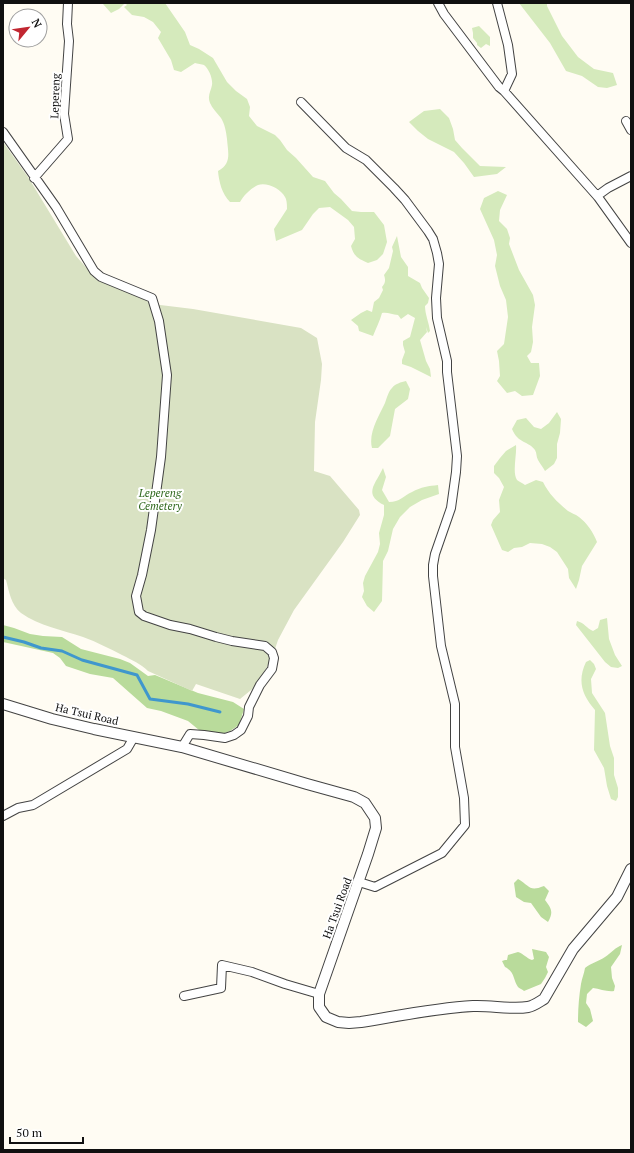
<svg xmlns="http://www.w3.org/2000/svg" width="634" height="1153" viewBox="0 0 634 1153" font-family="'PT Serif',serif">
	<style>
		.green { fill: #d5eabc }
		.forest { fill: #b9db9b }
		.cemetery { fill: #d9e2c3 }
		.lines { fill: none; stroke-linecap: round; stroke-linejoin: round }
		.stream { stroke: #3f97cd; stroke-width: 3 }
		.minor-casing { stroke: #434343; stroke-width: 10 }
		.tertiary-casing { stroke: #434343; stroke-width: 12 }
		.minor { stroke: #fff; stroke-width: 8 }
		.tertiary { stroke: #fff; stroke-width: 10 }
		.labels { text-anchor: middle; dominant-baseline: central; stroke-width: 4; stroke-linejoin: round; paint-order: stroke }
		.street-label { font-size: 11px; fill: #101010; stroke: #fff }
		.park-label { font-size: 11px; font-style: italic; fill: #30691f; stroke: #fff }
	</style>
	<rect width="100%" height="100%" fill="#fffcf3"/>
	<path class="green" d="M 104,3 L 125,3 L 119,9 L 111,13 L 103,4 Z
		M 125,3 L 165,3 L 185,32 L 190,45 L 199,49 L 213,58 L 227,82 L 236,91 L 247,99 L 250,107 L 249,116 L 257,126 L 275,135 L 280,140 L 287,150 L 296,158 L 313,177 L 325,181 L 334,193 L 341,199 L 352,211 L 361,212 L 374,212 L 384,225 L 387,242 L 383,254 L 377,260 L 368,263 C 359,259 354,257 351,246 L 355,239 L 354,227 L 348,220 L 330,207 L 319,208 L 313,214 L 302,230 L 276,241 L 274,229 L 287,209 C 287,206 287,200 285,197 C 281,189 267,182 258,185 C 251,188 244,195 240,202 L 230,202 C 222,194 219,182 218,171 C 232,163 228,153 227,139 C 226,131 225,125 221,118 C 217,113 212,108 210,103 C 207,96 211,91 212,85 C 213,79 209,69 204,65 C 202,64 197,64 195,63 L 181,72 L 174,70 L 171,60 L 158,38 L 161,32 L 153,22 L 144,17 L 132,15 L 124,7 L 127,5 Z
		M 519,3 L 547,3 L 547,6 L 562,36 L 578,57 L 594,69 L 613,73 L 617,85 L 607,88 L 598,87 L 582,76 L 566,71 L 550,43 Z
		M 479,26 L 490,37 L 490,46 L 486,44 L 481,48 L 477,45 L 477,43 L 473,38 L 473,33 L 472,28 Z
		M 440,109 L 449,118 L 453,129 L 455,140 L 462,148 L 480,166 L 506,167 L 497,174 L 474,177 L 464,163 L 454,152 L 428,139 L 418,131 L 409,122 L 424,111 Z
		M 498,191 L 507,195 L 500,210 L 499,221 L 507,229 L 510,238 L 509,244 L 519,270 L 533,295 L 535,305 L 532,327 L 533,342 L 531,352 L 527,356 L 531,363 L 539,363 L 540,376 L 533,395 L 522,396 L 515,391 L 507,393 L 497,381 L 500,376 L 499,361 L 497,351 L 504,344 L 508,317 L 506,300 L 500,286 L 495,266 L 497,255 L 494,240 L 480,209 L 484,198 Z
		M 397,236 L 401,257 L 408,267 L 408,276 L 420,283 L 422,288 L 429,298 L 428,303 L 425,306 C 425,314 429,323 430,331 L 428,333 L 426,327 L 427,332 L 420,340 L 426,361 L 430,369 L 431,377 L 411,367 L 402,364 L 402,360 L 405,352 L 403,345 L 403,341 L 410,337 L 415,318 L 408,314 L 401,319 L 398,315 C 392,315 388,312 382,313 C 380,321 376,328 373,336 L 359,331 L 358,326 L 351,320 L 361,313 L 367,310 L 372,312 L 374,302 L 379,298 L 383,290 L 382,287 C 385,283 386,281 384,275 L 389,268 L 393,251 L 392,247 Z
		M 406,381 L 410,389 L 408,399 L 395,409 L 390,436 L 378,448 L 372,448 C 368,433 379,416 385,403 C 387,398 388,392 392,388 C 395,384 401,382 406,381 Z
		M 557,412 L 561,419 L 560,433 L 557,444 L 557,458 L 554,464 L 545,471 C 543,467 540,464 538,460 C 536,457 537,453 535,450 C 529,441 518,444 512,429 L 517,420 L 526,418 L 534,427 L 541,429 L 549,423 Z
		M 516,445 C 517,454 512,473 517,480 C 519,482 523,483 525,485 L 536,480 L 543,482 C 549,494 557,502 568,511 C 571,513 575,514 579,517 C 587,523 593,532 597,542 L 582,566 L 579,580 L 576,589 L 569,578 L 568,569 L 557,552 L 550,547 L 542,544 L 530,543 L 522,547 L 514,548 L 508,552 L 502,550 L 491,525 L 493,520 L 500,512 L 499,500 L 504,487 L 499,478 L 494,473 L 494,466 L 500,458 L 506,451 Z
		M 383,468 L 386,477 L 382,490 L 389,502 C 400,502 403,496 412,492 C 421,487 429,486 438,485 L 439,494 L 422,500 L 410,507 L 400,517 L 393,529 L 388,551 L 383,561 L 382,601 L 374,612 L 367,606 L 362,597 L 364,591 L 363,583 L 365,576 L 378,552 L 380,544 L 379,533 L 384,515 L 384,505 C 363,494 375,485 383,468 Z
		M 607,618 L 609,639 L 615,655 L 622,666 L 618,668 L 611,667 L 605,662 L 576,625 L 577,621 C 585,623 586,628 593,631 L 598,628 L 600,620 Z
		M 590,660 L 594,664 L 596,669 L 591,679 L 592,693 L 605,713 L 610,746 L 614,758 L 614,775 L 618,788 L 618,797 L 616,801 L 611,799 L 607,786 L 604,768 L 594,750 L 595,710 C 582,695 577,681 586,662 Z"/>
	<path class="forest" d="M 3,625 L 14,628 L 30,634 L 43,636 L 62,637 L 81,649 L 120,659 L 130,663 L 148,676 L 155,675 L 198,693 L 233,702 L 244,709 L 239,725 L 230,731 L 219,735 L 199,730 L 188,721 L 161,711 L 147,708 L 113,678 L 90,674 L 66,666 L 60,658 L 53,653 L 3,642 Z
		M 518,879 C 530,886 529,892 544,886 L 549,891 L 545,900 C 551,908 554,912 548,922 L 541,917 L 531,903 L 524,902 L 516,897 L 514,883 Z
		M 622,945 L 620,954 L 611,967 L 612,978 L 615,986 L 614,991 C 607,992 600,989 593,988 L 587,994 L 586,1003 L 590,1009 L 593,1021 L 586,1027 L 578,1022 C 578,1009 579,996 581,984 C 582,978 584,974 585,968 C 591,963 599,961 605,957 C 611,953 616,947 622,945 Z
		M 532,949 L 546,952 L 549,957 L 546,967 L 548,972 L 545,978 L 541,984 L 524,991 C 523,990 519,988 518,987 C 513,980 515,972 505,967 L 502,961 L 505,960 L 507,960 L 508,955 L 518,952 C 524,954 526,958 532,960 L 534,959 Z"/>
	<path class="cemetery" d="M 3,142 L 28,177 L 76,256 L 98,281 L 130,291 L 152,304 L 193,309 L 301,328 L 317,338 L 322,364 L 321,380 L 315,422 L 314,471 L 330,476 L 359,510 L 360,515 L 343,542 L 294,610 L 278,640 L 272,658 L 256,686 L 240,699 L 196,684 L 192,691 L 148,671 C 141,664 132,660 122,655 C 110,649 97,642 83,637 C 63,630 39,626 21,613 C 11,605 9,591 6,580 L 3,578 Z"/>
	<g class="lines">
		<path class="stream" d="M 3,637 L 24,642 L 41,648 L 62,651 L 82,660 L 137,675 L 150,699 L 188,704 L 220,712"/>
		<g class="minor-casing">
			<path id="minor" d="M 438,3 L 444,14 L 499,87 L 504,91 L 598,197 L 631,243
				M 497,3 L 508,45 L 512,74 L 504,91
				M 301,102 L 346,148 L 366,160 L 394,188 L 405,200 L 428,231 L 433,239 L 437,253 L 439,264 L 436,298 L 437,318 L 447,361 L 447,372 L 457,456 L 456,472 L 451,508 L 435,554 L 433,565 L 433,576 L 441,646 L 455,704 L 455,747 L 464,798 L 465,825 L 442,853 L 375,887 L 359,882
				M 626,121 L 631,130
				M 3,132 L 56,207 L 94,271 L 101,277 L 152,298 L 159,321 L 167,375 L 161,457 L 151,530 L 142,575 L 136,596 L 139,612 L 144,616 L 170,625 L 190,629 L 216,637 L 232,641 L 265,646 L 272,652 L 274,658 L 272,669 L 260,685 L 249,707 L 248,716 L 241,730 L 234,735 L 225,738 L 204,735 L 190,734 L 182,747
				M 34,178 L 68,139 L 64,114 L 69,41 L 67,24 L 68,3
				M 597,196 L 608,188 L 631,176
				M 3,816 L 18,808 L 33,805 L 127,749 L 134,737
				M 184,996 L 221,988 L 222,965 L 252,972 L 285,984 L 319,994"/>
		</g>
		<g class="tertiary-casing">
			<path id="tertiary" d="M 3,704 L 52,719 L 94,729 L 182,747 L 307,784 L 354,797 L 365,803 L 375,818 L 376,828 L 368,854 L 319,994 L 319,1007 L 326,1017 L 338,1022 L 349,1023 L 361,1022 C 398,1016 436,1008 473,1006 C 491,1005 511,1010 528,1007 C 534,1006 539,1002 544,999 L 573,949 L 617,897 L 631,869"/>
		</g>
		<use href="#minor" class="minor"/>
		<use href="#tertiary" class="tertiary"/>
	</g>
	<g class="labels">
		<g class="street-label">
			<text transform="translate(55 96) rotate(-88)">Lepereng</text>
			<text transform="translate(87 714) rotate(13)">Ha Tsui Road</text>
			<text transform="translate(337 908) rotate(-70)">Ha Tsui Road</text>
		</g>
		<g class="park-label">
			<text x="160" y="493">Lepereng<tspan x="160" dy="13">Cemetery</tspan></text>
		</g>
	</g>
	<rect width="634" height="1153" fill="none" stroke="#101010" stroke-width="8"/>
	<g transform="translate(28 28) rotate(61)"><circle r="19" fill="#ffffff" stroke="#9f9f9f"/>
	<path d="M0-3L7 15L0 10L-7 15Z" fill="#c12731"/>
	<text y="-6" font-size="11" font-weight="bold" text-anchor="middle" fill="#101010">N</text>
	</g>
	<path d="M10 1137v6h73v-6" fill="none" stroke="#101010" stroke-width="2"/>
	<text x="16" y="1137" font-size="12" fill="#101010" stroke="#ffffff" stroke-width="3" paint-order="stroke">50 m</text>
</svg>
